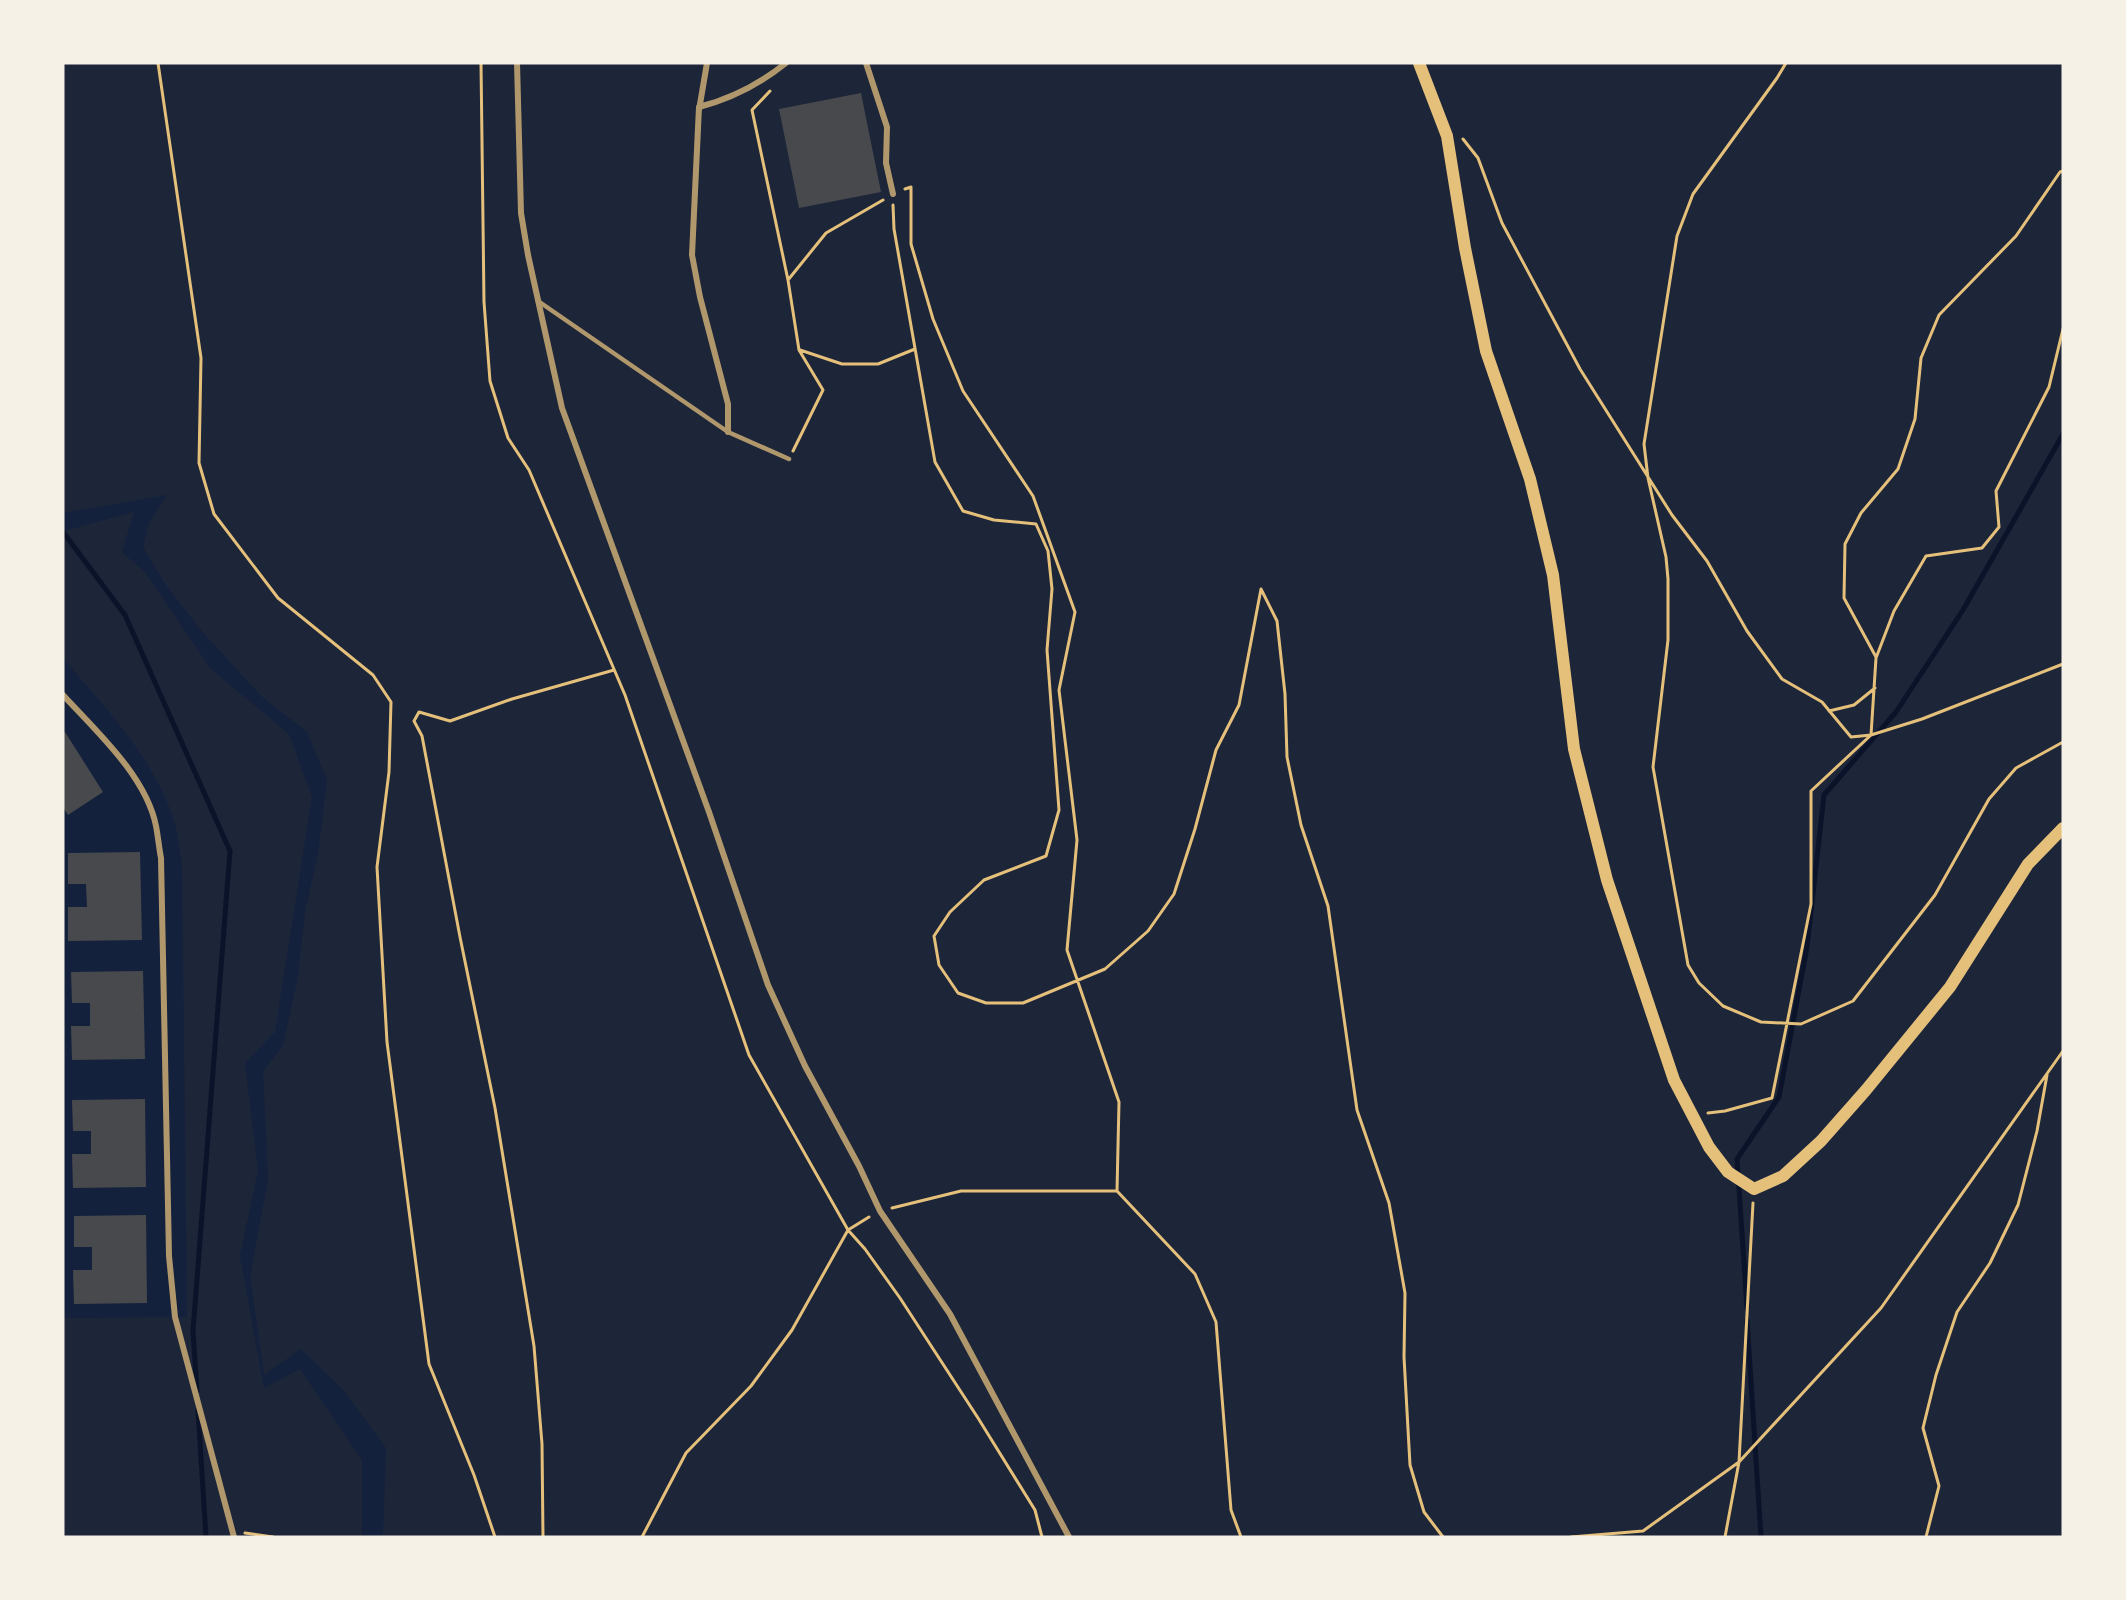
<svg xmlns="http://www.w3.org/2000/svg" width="2126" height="1600" viewBox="0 0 2126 1600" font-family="Cabin,sans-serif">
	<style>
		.green { fill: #1d2539 }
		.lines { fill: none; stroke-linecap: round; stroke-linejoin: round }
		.stream { stroke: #0b132b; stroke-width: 5 }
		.building { fill: #48494c }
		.path { stroke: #e5c07b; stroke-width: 3 }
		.service { stroke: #b1986c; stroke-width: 4.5 }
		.minor { stroke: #b1986c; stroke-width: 6 }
		.secondary { stroke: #e5c07b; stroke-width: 12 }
	</style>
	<rect width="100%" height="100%" fill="#14213d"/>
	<path class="green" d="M 63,63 L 2063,63 L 2063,1537 L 383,1537 L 386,1448 L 344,1391 L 301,1349 L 264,1375 L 250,1276 L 268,1179 L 263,1071 L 283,1046 L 298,976 L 305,911 L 318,854 L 327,780 L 307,732 L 262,697 L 199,628 L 163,581 L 143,547 L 149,523 L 167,495 L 63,513 Z
		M 134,512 L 122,552 L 145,572 L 211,669 L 289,734 L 312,797 L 275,1032 L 245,1063 L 258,1170 L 240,1256 L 264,1388 L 300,1369 L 362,1460 L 362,1537 L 63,1537 L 63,1318 L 187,1317 L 182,864 C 179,849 178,832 173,818 C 151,754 106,709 63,658 L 63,531 Z"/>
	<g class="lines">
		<path class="stream" d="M 63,532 L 125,615 L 230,851 L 193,1331 L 197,1391
			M 1747,1308 L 1737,1159 L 1779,1097 L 1807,947 L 1824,795 L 1896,712 L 1963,610 L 2063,434
			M 1747,1320 L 1761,1537
			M 198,1410 L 206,1537"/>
	</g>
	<path class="building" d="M 861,93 L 881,192 L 799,208 L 779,109 Z
		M 65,732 L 103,792 L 68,815 L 63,807 L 63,734 Z
		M 140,852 L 142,940 L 68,941 L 68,907 L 87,907 L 86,884 L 68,884 L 68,853 Z
		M 143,971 L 145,1059 L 72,1060 L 71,1026 L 90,1026 L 90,1003 L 72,1003 L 71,972 Z
		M 145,1099 L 146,1187 L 73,1188 L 72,1154 L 91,1154 L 91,1131 L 73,1131 L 72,1100 Z
		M 146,1215 L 147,1303 L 74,1304 L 73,1270 L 92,1270 L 92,1247 L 74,1247 L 74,1216 Z"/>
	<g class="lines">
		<path class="path" d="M 158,63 L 201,358 L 199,463 L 214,514 L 278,598 L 373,675 L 391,702 L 389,772 L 377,867 L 387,1042 L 429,1364 L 474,1475 L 495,1537
			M 481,63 L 484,302 L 490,381 L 508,438 L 529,470 L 625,695 L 749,1055 L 848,1230 L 865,1249 L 900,1298 L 978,1418 L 1035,1510 L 1042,1537
			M 1786,63 L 1777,78 L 1693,194 L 1677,236 L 1644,444 L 1648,478 L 1666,557 L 1668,579 L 1668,640 L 1653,767 L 1688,965 L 1699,983 L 1723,1006 L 1761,1022 L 1801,1024 L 1853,1001 L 1935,895 L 1989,799 L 2016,768 L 2063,742
			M 770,91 L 752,110 L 788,280
			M 1463,139 L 1478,158 L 1502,223 L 1580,369 L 1672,515 L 1707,561 L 1747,631 L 1782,679 L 1822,702 L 1851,737 L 1871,735 L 1922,719 L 2063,664
			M 905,189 L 911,187 L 911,244 L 933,319 L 963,391 L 1033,496 L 1075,612 L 1059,690 L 1077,840 L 1067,950 L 1119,1102 L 1117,1191 L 1195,1274 L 1216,1322 L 1231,1510 L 1241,1537
			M 893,205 L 894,229 L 935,462 L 963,511 L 994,520 L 1036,524 L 1048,551 L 1052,589 L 1047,650 L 1059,810 L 1046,856 L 984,880 L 950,912 L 934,936 L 939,965 L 958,993 L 986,1003 L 1023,1003 L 1105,969 L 1148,931 L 1174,894 L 1195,829 L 1216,750 L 1239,705 L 1261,589 L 1277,621 L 1285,694 L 1287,757 L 1301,825 L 1328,906 L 1357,1110 L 1389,1203 L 1405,1293 L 1404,1357 L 1410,1465 L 1424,1512 L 1443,1537
			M 800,350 L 842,364 L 878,364 L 915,349
			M 793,451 L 823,390 L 799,350 L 788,280 L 826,233 L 883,200
			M 1876,657 L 1844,598 L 1845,544 L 1861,513 L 1898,469 L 1915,419 L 1921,358 L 1939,315 L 2016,236 L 2060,172 L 2063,171
			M 1829,711 L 1854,705 L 1875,688
			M 1708,1113 L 1725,1111 L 1772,1098 L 1811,904 L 1811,791 L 1871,735 L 1876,658 L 1894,611 L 1926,556 L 1982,548 L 1999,527 L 1996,491 L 2049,387 L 2063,329
			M 892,1208 L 961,1191 L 1117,1191
			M 245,1533 L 273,1537
			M 543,1537 L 542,1444 L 534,1346 L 495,1108 L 460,937 L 422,736 L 414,721 L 419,712 L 450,721 L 512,699 L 614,670
			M 642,1537 L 686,1453 L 751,1386 L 792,1330 L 848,1230 L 869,1217
			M 1571,1537 L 1643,1531 L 1739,1462 L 1881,1308 L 2063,1051
			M 1725,1537 L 1739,1462 L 1753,1203
			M 1926,1537 L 1939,1486 L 1923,1428 L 1936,1375 L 1957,1312 L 1990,1263 L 2018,1205 L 2037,1131 L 2047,1075"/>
		<path class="service" d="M 538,301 L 728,432 L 789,459"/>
		<path class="minor" d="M 517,63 L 521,213 L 528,255 L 562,408 L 709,812 L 768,985 L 805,1066 L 859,1166 L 880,1211 L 950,1314 L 1069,1537
			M 866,63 L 887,127 L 886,163 L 893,194
			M 699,107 L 692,255 L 700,297 L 728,404 L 728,432
			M 699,107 C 730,99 761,83 786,63
			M 699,110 L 707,63
			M 63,695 C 96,731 146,776 156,826 C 158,836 159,848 161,858 L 169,1256 L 175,1317 L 234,1537"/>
		<path class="secondary" d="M 1419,63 L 1447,136 L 1465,248 L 1486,351 L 1530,479 L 1553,575 L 1574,749 L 1607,880 L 1674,1080 L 1709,1147 L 1728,1172 L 1754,1189 L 1783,1176 L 1821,1141 L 1866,1090 L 1950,987 L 2028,864 L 2063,828"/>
	</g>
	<rect width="2126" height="1600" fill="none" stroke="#f6f1e7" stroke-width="129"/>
</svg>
